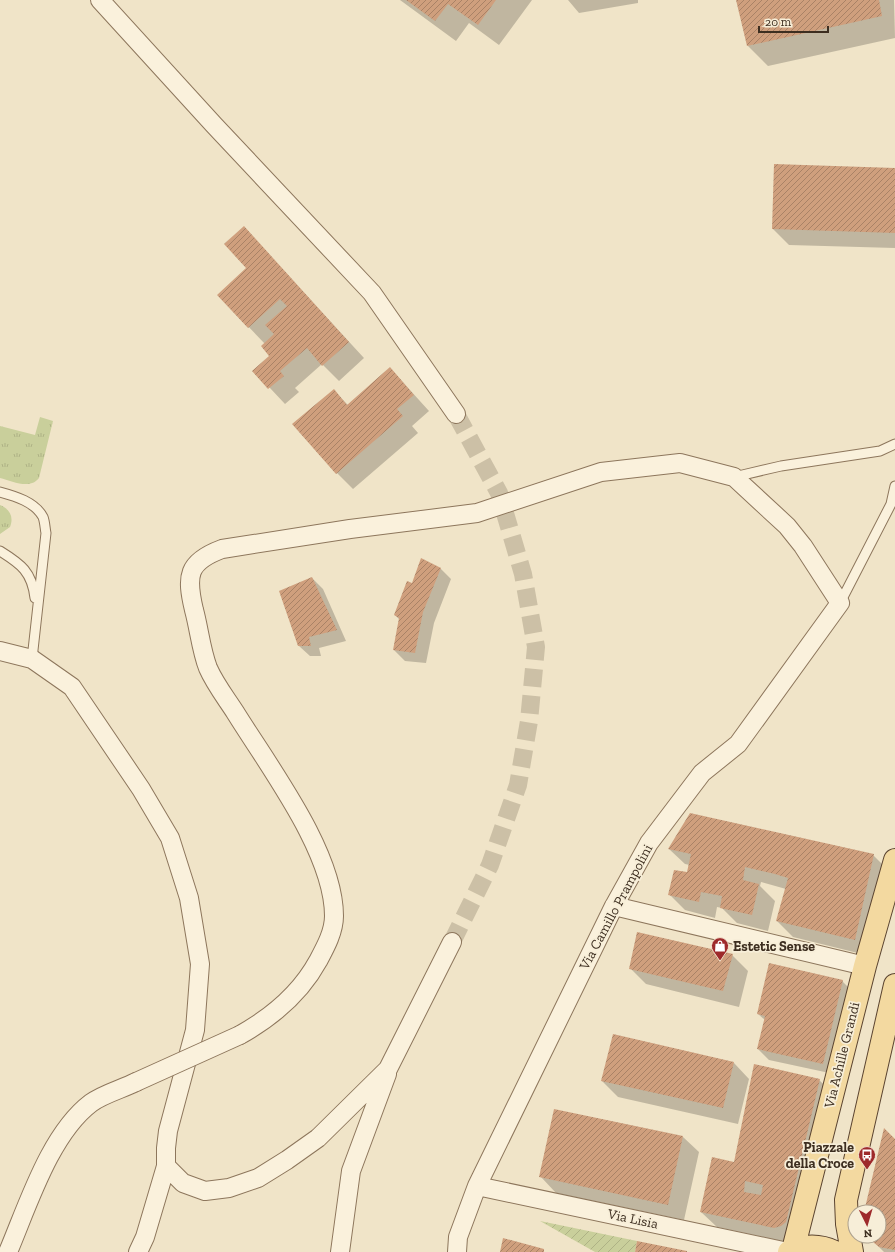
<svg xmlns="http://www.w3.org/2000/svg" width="895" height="1252" viewBox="0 0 895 1252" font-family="'Zilla Slab',serif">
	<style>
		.grass { fill: url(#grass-tufts) }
		.garden { fill: url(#garden-furrows) }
		.shadow { fill: #0003 }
		.building { fill: url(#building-hatch); fill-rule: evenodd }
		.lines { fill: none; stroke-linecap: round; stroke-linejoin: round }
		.minor-tunnel { stroke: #ccc0a6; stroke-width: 18; stroke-dasharray: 18 9; stroke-linecap: butt }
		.service-casing { stroke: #8d765c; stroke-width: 11 }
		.minor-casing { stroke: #8d765c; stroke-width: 20 }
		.primary-casing { stroke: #5b4430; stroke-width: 24 }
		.service { stroke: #faf1dc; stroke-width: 9 }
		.minor { stroke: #faf1dc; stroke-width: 18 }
		.primary { stroke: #f3d9a0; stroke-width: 22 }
		.minor-bridge-casing { stroke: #8d765c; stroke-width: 20; stroke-linecap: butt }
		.minor-bridge { stroke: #faf1dc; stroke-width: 18 }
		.labels { text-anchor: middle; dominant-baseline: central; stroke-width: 3.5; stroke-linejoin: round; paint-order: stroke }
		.street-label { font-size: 14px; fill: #3d2e20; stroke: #f7eed8 }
		.poi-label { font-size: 14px; font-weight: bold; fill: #3d2e20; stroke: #f7eed8; text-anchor: start }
	</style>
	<defs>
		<pattern id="grass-tufts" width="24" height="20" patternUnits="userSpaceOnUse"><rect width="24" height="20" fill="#c9cf9b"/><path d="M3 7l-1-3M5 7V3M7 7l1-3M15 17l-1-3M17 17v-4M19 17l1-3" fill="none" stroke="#aeb285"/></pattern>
		<pattern id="garden-furrows" width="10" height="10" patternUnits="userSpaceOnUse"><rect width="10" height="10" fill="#c9cf9b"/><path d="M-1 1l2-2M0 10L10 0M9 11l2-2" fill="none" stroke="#aeb285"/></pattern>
		<pattern id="building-hatch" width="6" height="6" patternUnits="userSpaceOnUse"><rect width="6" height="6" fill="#cf9f7d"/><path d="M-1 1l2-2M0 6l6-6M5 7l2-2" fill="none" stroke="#a98266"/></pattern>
	</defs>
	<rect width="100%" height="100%" fill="#f0e4c8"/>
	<path class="grass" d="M 40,417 L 53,421 L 39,478 C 30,490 12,481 0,478 L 0,426 L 35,435 Z
		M 0,505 C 10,509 14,517 10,527 L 0,534 Z"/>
	<path class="garden" d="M 540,1221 L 637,1241 L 635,1252 L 595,1252 Z"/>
	<path class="shadow" d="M 400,0 L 532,0 L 499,45 L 469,23 L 456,41 Z
		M 568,0 L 638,0 L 638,3 L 579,13 Z
		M 737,0 L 894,0 L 895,38 L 768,66 L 748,46 Z
		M 895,169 L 895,248 L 789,245 L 773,229 Z
		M 259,244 L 364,358 L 339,381 L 322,364 L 295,388 L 299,392 L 285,404 L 254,371 L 271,356 L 265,344 L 218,295 L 248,268 Z
		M 390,368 L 429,411 L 412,426 L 418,433 L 353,489 L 337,473 L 334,391 L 348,405 Z
		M 440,568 L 451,579 L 434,623 L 426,663 L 405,661 L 394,650 L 400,620 L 395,615 L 413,584 Z
		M 312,578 L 323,589 L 346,641 L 319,648 L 321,656 L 310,656 L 299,646 Z
		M 669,849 L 873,855 L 889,871 L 870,956 L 793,937 L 777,921 L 786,889 L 761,882 L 760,886 L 775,901 L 768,931 L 737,923 L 722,908 L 717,907 L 715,918 L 685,910 L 669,894 L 688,873 L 690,865 L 685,864 Z
		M 732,955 L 748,971 L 739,1007 L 646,984 L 630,968 Z
		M 842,981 L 858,997 L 834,1074 L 769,1060 L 758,1049 L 765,1020 L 758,1014 Z
		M 734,1063 L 749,1079 L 738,1124 L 618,1097 L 602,1081 Z
		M 819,1080 L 835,1095 L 791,1243 L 717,1227 L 701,1212 L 737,1163 Z
		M 683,1137 L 699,1152 L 684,1220 L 556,1193 L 541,1177 Z
		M 895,1140 L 895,1252 L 884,1252 L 868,1236 L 879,1236 L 879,1212 L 865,1212 Z"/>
	<path class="building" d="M 406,0 L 496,0 L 478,25 L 448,4 L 435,21 Z
		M 736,0 L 879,0 L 882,16 L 747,46 Z
		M 774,164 L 895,168 L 895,233 L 772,229 Z
		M 244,226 L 349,342 L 322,366 L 307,348 L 280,371 L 284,376 L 268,389 L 252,371 L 269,356 L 261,346 L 274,334 L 265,325 L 287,306 L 280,299 L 248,328 L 217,295 L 246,268 L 224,244 Z
		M 390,367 L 414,395 L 397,409 L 403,416 L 336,474 L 292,424 L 334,389 L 347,405 Z
		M 421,558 L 441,568 L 423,612 L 415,653 L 393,650 L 399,618 L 394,615 L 407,581 L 412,583 Z
		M 312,577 L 337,630 L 309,637 L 311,646 L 298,646 L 279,591 Z
		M 690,813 L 874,854 L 855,940 L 776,921 L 788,878 L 775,874 L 745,867 L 743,880 L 759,884 L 752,915 L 720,908 L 722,896 L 701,892 L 699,902 L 668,895 L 674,870 L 687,872 L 691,854 L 668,849 Z
		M 637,932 L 733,954 L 723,991 L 629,969 Z
		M 769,963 L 843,980 L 823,1064 L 757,1049 L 765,1016 L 757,1014 Z
		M 613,1034 L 734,1062 L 723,1108 L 601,1081 Z
		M 754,1064 L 820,1079 L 786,1222 L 781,1226 L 774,1228 L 700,1212 L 712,1157 L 734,1162 ZM 745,1181 L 763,1185 L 761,1195 L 744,1192 Z
		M 554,1109 L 683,1136 L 668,1205 L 539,1177 Z
		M 884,1128 L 895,1139 L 895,1250 L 879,1247 L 866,1236 L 879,1236 L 879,1212 L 864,1212 Z
		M 503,1238 L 544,1249 L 544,1252 L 500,1252 Z
		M 637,1241 L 687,1251 L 687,1252 L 635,1252 Z"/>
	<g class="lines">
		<path class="minor-tunnel" d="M 452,942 L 490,865 L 518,785 L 529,721 L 536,647 L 523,574 L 499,493 L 456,414"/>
		<g class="service-casing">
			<path id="service" d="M 734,477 L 781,466 L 880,451 L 895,444
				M 0,492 C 15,496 35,502 43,517 C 45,522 45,529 46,533 L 32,659
				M 0,551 C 21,564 32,572 35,598
				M 840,603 L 891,504 L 895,486"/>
		</g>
		<g class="minor-casing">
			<path id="minor" d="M 100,0 L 214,125 L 372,293 L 456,414
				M 0,651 L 32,659 L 72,687 L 141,789 L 170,838 L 189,898 L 200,964 L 195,1030 L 168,1131 L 166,1148 L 166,1166 L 183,1183 L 205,1191 L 229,1188 L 258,1178 L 287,1160 L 318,1138 L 388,1069 L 452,942
				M 614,906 L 865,966
				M 240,1035 C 272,1017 300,994 318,961 C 325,948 334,932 334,916 C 334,852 269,767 235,712 C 226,698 215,684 208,668 C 201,650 199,628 194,610 C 186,576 187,562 222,549 L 350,529 L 477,513 L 601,472 L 680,463 L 734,477 L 787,526 L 803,546 L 840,603 L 738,744 L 702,773 L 649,843 L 614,906 L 477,1186 L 458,1237 L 457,1252
				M 477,1186 L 788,1252
				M 8,1252 C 28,1205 50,1134 91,1103 C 103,1094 122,1089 136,1082
				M 138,1252 L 145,1237 L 166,1166
				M 340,1252 L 351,1171 L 387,1074"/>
		</g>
		<g class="primary-casing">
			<path id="primary" d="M 793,1250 L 865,966 L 895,860
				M 789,1252 C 804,1245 820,1245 835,1252
				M 852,1252 L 847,1224 L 846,1200 L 895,985"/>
		</g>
		<use href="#service" class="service"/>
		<use href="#minor" class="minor"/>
		<use href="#primary" class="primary"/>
		<g class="minor-bridge-casing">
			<path id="minor-bridge" d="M 136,1082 L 240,1035"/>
		</g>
		<use href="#minor-bridge" class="minor-bridge"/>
	</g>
	<defs>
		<g id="shop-pin" transform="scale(0.9)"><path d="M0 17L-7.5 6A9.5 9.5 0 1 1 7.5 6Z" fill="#9e2a2b" stroke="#f7eed8"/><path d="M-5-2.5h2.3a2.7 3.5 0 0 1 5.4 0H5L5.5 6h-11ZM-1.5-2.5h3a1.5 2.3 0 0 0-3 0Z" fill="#fff"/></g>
		<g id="bus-pin" transform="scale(0.9)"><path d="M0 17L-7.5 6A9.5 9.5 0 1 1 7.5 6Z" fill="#9e2a2b" stroke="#f7eed8"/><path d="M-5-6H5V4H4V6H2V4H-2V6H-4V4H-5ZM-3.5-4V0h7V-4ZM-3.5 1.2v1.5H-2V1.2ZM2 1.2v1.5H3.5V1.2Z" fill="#fff"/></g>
	</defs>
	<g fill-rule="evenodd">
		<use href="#shop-pin" x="720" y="946"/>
		<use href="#bus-pin" x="867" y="1155"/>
	</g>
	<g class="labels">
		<g class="street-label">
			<text transform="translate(616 907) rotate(-62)">Via Camillo Prampolini</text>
			<text transform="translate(842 1055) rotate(-76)">Via Achille Grandi</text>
			<text transform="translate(633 1219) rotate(12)">Via Lisia</text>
		</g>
		<g class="poi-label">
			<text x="733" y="946">Estetic Sense</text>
			<text x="854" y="1147" text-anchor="end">Piazzale<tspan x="854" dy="16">della Croce</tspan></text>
		</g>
	</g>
	<g transform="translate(867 1224) rotate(175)"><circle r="19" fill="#f7eed8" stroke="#ada18e"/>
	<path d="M0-3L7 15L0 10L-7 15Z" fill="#9e2a2b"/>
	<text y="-6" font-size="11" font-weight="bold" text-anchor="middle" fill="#3d2e20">N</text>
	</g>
	<path d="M759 26v6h69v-6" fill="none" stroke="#3d2e20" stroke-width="2"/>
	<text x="765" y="26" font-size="12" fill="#3d2e20" stroke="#f7eed8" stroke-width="3" paint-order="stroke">20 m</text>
</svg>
